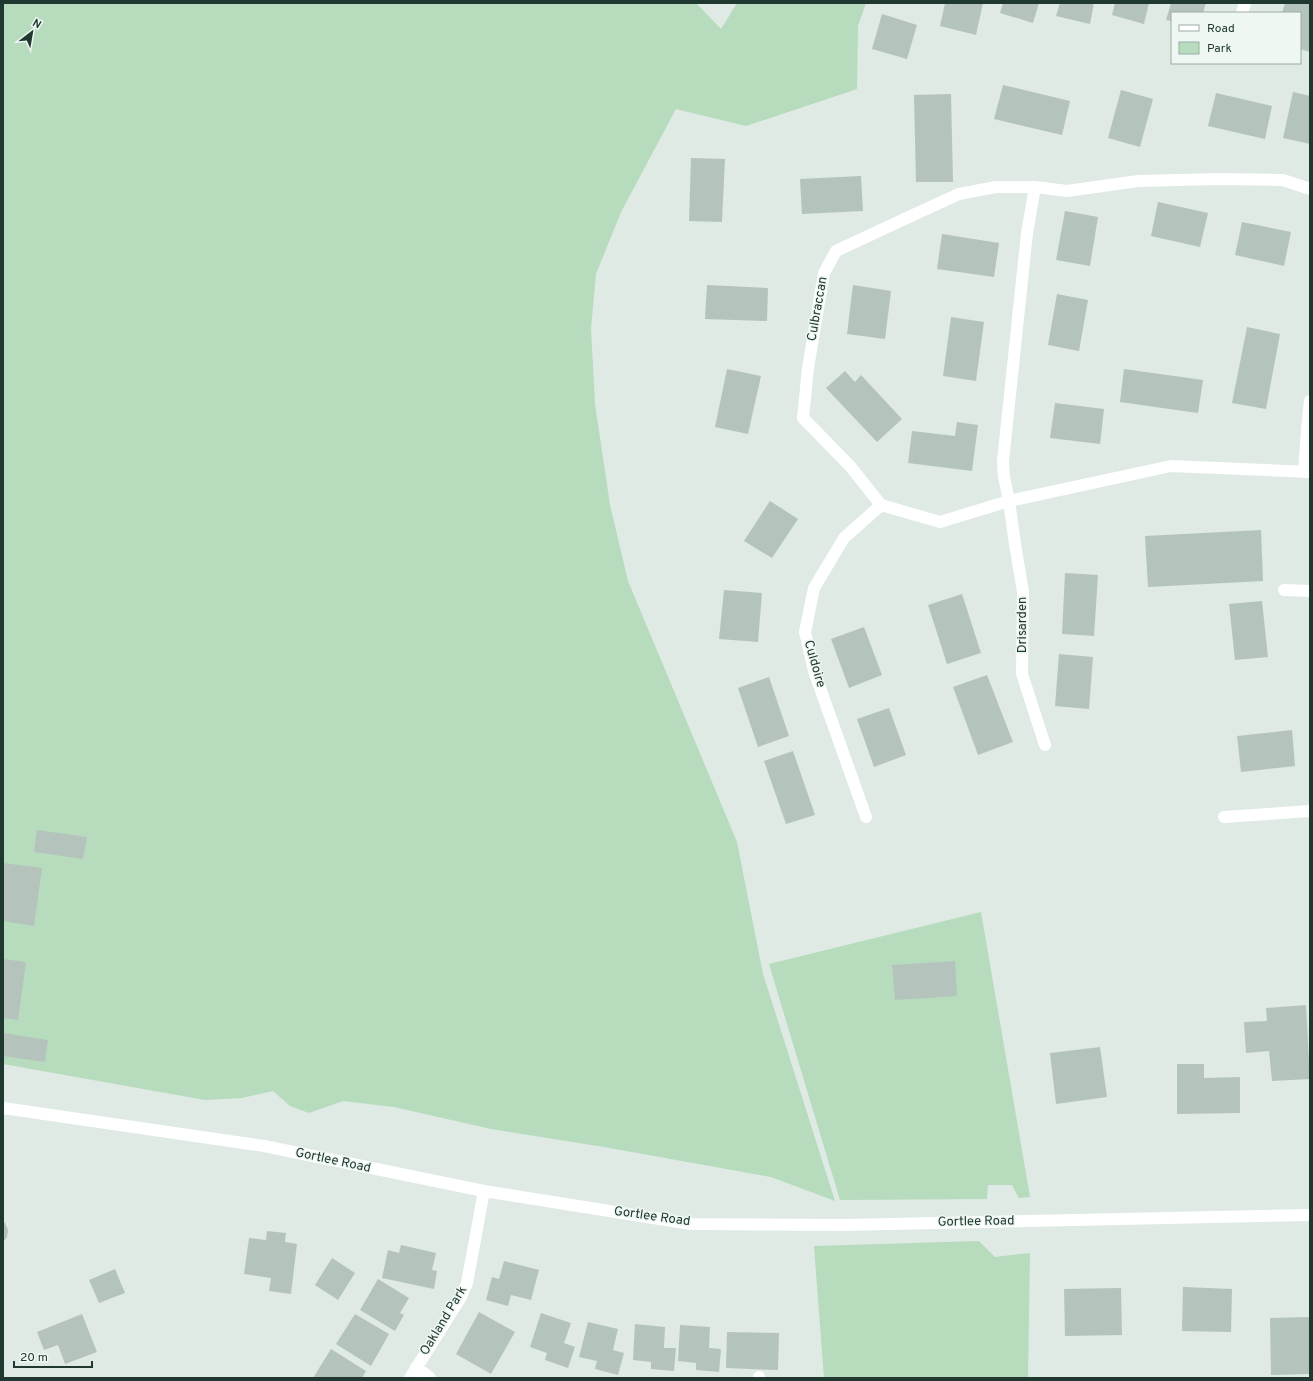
<svg xmlns="http://www.w3.org/2000/svg" width="1313" height="1381" viewBox="0 0 1313 1381" font-family="Overpass,sans-serif">
	<style>
		.green { fill: #b7dbbd }
		.building { fill: #b4c4bc }
		.lines { fill: none; stroke-linecap: round; stroke-linejoin: round }
		.minor { stroke: #fff; stroke-width: 12 }
		.labels { text-anchor: middle; dominant-baseline: central; stroke-width: 3; stroke-linejoin: round; paint-order: stroke }
		.street-label { font-size: 13px; fill: #203930; stroke: #eef7f2 }
	</style>
	<rect width="100%" height="100%" fill="#deeae3"/>
	<path class="green" d="M 3,3 L 696,3 L 721,29 L 737,3 L 866,3 L 858,26 L 857,89 L 746,126 L 676,109 L 621,212 L 596,274 L 591,328 L 595,404 L 610,505 L 628,581 L 737,842 L 763,974 L 835,1201 L 771,1177 L 604,1147 L 491,1129 L 394,1107 L 343,1101 L 309,1113 L 290,1106 L 273,1091 L 242,1098 L 205,1100 L 3,1064 Z
		M 981,912 L 1030,1197 L 1019,1198 L 1012,1185 L 988,1185 L 987,1199 L 840,1200 L 769,964 Z
		M 979,1241 L 995,1257 L 1030,1253 L 1028,1378 L 824,1378 L 814,1246 Z"/>
	<path class="building" d="M 945,3 L 983,3 L 976,35 L 940,26 Z
		M 1003,3 L 1039,3 L 1033,23 L 1000,13 Z
		M 1060,3 L 1094,3 L 1090,24 L 1056,16 Z
		M 1115,3 L 1149,3 L 1144,24 L 1112,15 Z
		M 1171,3 L 1206,3 L 1203,13 L 1172,13 L 1172,21 L 1166,20 Z
		M 1285,3 L 1310,3 L 1310,52 L 1300,49 L 1300,13 L 1282,13 Z
		M 882,14 L 917,25 L 907,59 L 872,49 Z
		M 1003,85 L 1070,101 L 1062,135 L 994,119 Z
		M 1121,90 L 1153,99 L 1140,147 L 1108,138 Z
		M 1293,92 L 1310,96 L 1310,144 L 1283,138 Z
		M 1216,93 L 1272,106 L 1265,139 L 1208,126 Z
		M 951,94 L 953,182 L 916,182 L 914,95 Z
		M 691,158 L 725,159 L 722,222 L 689,221 Z
		M 861,176 L 863,211 L 802,214 L 800,179 Z
		M 1158,202 L 1208,213 L 1200,247 L 1151,236 Z
		M 1065,211 L 1098,217 L 1090,266 L 1056,260 Z
		M 1242,222 L 1291,232 L 1284,266 L 1235,255 Z
		M 942,234 L 999,243 L 994,277 L 937,269 Z
		M 707,285 L 768,288 L 767,321 L 705,319 Z
		M 853,285 L 891,291 L 885,339 L 847,334 Z
		M 1057,294 L 1088,300 L 1079,351 L 1048,345 Z
		M 951,317 L 984,322 L 976,381 L 943,376 Z
		M 1247,327 L 1280,334 L 1266,409 L 1232,403 Z
		M 727,369 L 761,376 L 748,434 L 715,427 Z
		M 1124,369 L 1203,380 L 1198,413 L 1120,402 Z
		M 845,371 L 855,382 L 861,375 L 902,419 L 877,442 L 826,388 Z
		M 1055,403 L 1104,409 L 1100,444 L 1050,438 Z
		M 957,422 L 978,425 L 972,471 L 908,463 L 912,431 L 955,436 Z
		M 770,501 L 798,519 L 772,558 L 744,541 Z
		M 1261,530 L 1263,581 L 1148,587 L 1145,536 Z
		M 1065,573 L 1098,575 L 1094,636 L 1062,634 Z
		M 724,590 L 762,593 L 758,642 L 719,639 Z
		M 962,594 L 981,653 L 947,664 L 928,605 Z
		M 1262,601 L 1268,657 L 1235,660 L 1229,604 Z
		M 864,627 L 882,675 L 849,688 L 831,639 Z
		M 1059,654 L 1093,657 L 1089,709 L 1055,706 Z
		M 987,675 L 1013,742 L 978,755 L 953,687 Z
		M 769,677 L 789,736 L 758,747 L 738,688 Z
		M 889,708 L 906,755 L 874,767 L 857,719 Z
		M 1292,730 L 1295,766 L 1241,772 L 1237,736 Z
		M 793,751 L 815,815 L 786,824 L 764,761 Z
		M 37,830 L 87,837 L 83,859 L 34,852 Z
		M 3,863 L 42,868 L 34,926 L 3,921 Z
		M 3,959 L 26,962 L 18,1020 L 3,1018 Z
		M 955,961 L 957,996 L 895,1000 L 892,965 Z
		M 1306,1005 L 1310,1079 L 1272,1081 L 1269,1051 L 1246,1053 L 1244,1022 L 1267,1021 L 1266,1008 Z
		M 3,1033 L 48,1040 L 45,1062 L 3,1056 Z
		M 1100,1047 L 1107,1097 L 1056,1104 L 1050,1053 Z
		M 1177,1064 L 1204,1064 L 1204,1078 L 1240,1077 L 1240,1113 L 1177,1114 Z
		M 3,1221 L 5,1223 L 8,1230 L 7,1237 L 3,1242 Z
		M 267,1231 L 286,1233 L 285,1242 L 297,1244 L 291,1294 L 269,1291 L 271,1278 L 244,1274 L 249,1238 L 266,1240 Z
		M 401,1245 L 436,1253 L 432,1270 L 437,1271 L 434,1289 L 382,1278 L 388,1250 L 399,1253 Z
		M 332,1258 L 355,1273 L 338,1300 L 315,1285 Z
		M 504,1261 L 539,1270 L 531,1300 L 511,1295 L 508,1306 L 486,1300 L 492,1277 L 499,1279 Z
		M 115,1269 L 125,1293 L 99,1303 L 89,1280 Z
		M 378,1279 L 409,1298 L 400,1313 L 404,1315 L 395,1331 L 360,1310 Z
		M 1183,1287 L 1232,1289 L 1231,1332 L 1182,1331 Z
		M 1121,1288 L 1122,1335 L 1065,1336 L 1064,1289 Z
		M 479,1312 L 515,1332 L 491,1374 L 456,1354 Z
		M 541,1313 L 571,1323 L 564,1343 L 575,1347 L 568,1368 L 545,1360 L 547,1353 L 530,1347 Z
		M 82,1314 L 97,1352 L 65,1364 L 58,1345 L 44,1350 L 37,1332 Z
		M 355,1314 L 389,1334 L 371,1366 L 336,1344 Z
		M 1310,1317 L 1310,1374 L 1271,1375 L 1270,1318 Z
		M 588,1322 L 618,1329 L 613,1350 L 624,1353 L 618,1375 L 595,1369 L 597,1361 L 579,1357 Z
		M 635,1324 L 665,1327 L 664,1348 L 676,1348 L 674,1371 L 651,1369 L 651,1362 L 633,1360 Z
		M 680,1325 L 710,1327 L 709,1348 L 721,1349 L 719,1372 L 696,1370 L 696,1363 L 678,1361 Z
		M 727,1332 L 779,1333 L 778,1370 L 726,1368 Z
		M 331,1349 L 366,1371 L 362,1378 L 313,1378 Z"/>
	<g class="lines">
		<path class="minor" d="M 1242,13 L 1245,3
			M 1035,187 L 1027,233 L 1003,461 L 1004,477 L 1009,501 L 1015,544 L 1023,592 L 1022,674 L 1045,745
			M 1304,472 L 1307,429 L 1310,401
			M 881,505 L 850,466 L 803,418 L 808,368 L 824,273 L 836,251 L 911,216 L 959,194 L 996,187 L 1035,187 L 1067,191 L 1138,181 L 1218,179 L 1283,180 L 1310,189
			M 881,505 L 940,522 L 1009,501 L 1171,466 L 1310,472
			M 1284,590 L 1310,591
			M 866,817 L 814,671 L 805,632 L 814,588 L 844,538 L 881,505
			M 1224,817 L 1310,811
			M 3,1108 L 264,1146 L 484,1191 L 691,1224 L 844,1225 L 1310,1215
			M 416,1367 L 430,1378
			M 410,1378 L 461,1297 L 467,1283 L 484,1191
			M 759,1378 L 759,1377"/>
	</g>
	<g class="labels">
		<g class="street-label">
			<text transform="translate(818 309) rotate(-80)">Culbraccan</text>
			<text transform="translate(1023 625) rotate(-90)">Drisarden</text>
			<text transform="translate(814 664) rotate(74)">Culdoire</text>
			<text transform="translate(333 1161) rotate(12)">Gortlee Road</text>
			<text transform="translate(652 1217) rotate(8)">Gortlee Road</text>
			<text transform="translate(976 1222) rotate(-1)">Gortlee Road</text>
			<text transform="translate(444 1321) rotate(-59)">Oakland Park</text>
		</g>
	</g>
	<rect width="1313" height="1381" fill="none" stroke="#203930" stroke-width="8"/>
	<rect x="1171" y="12" width="130" height="52" fill="#eef7f2" stroke="#9caba4"/>
	<rect x="1179" y="25" width="20" height="6" fill="#ffffff" stroke="#9caba4"/>
	<text x="1207" y="32" font-size="12" fill="#203930">Road</text>
	<rect x="1179" y="42" width="20" height="12" fill="#b7dbbd" stroke="#9caba4"/>
	<text x="1207" y="52" font-size="12" fill="#203930">Park</text>
	<g transform="translate(32 32) rotate(31)" stroke="#eef7f2" stroke-width="3" paint-order="stroke">
	<path d="M0-3L7 15L0 10L-7 15Z" fill="#203930"/>
	<text y="-6" font-size="11" font-weight="bold" text-anchor="middle" fill="#203930">N</text>
	</g>
	<path d="M14 1361v6h78v-6" fill="none" stroke="#203930" stroke-width="2"/>
	<text x="20" y="1361" font-size="12" fill="#203930" stroke="#eef7f2" stroke-width="3" paint-order="stroke">20 m</text>
</svg>
